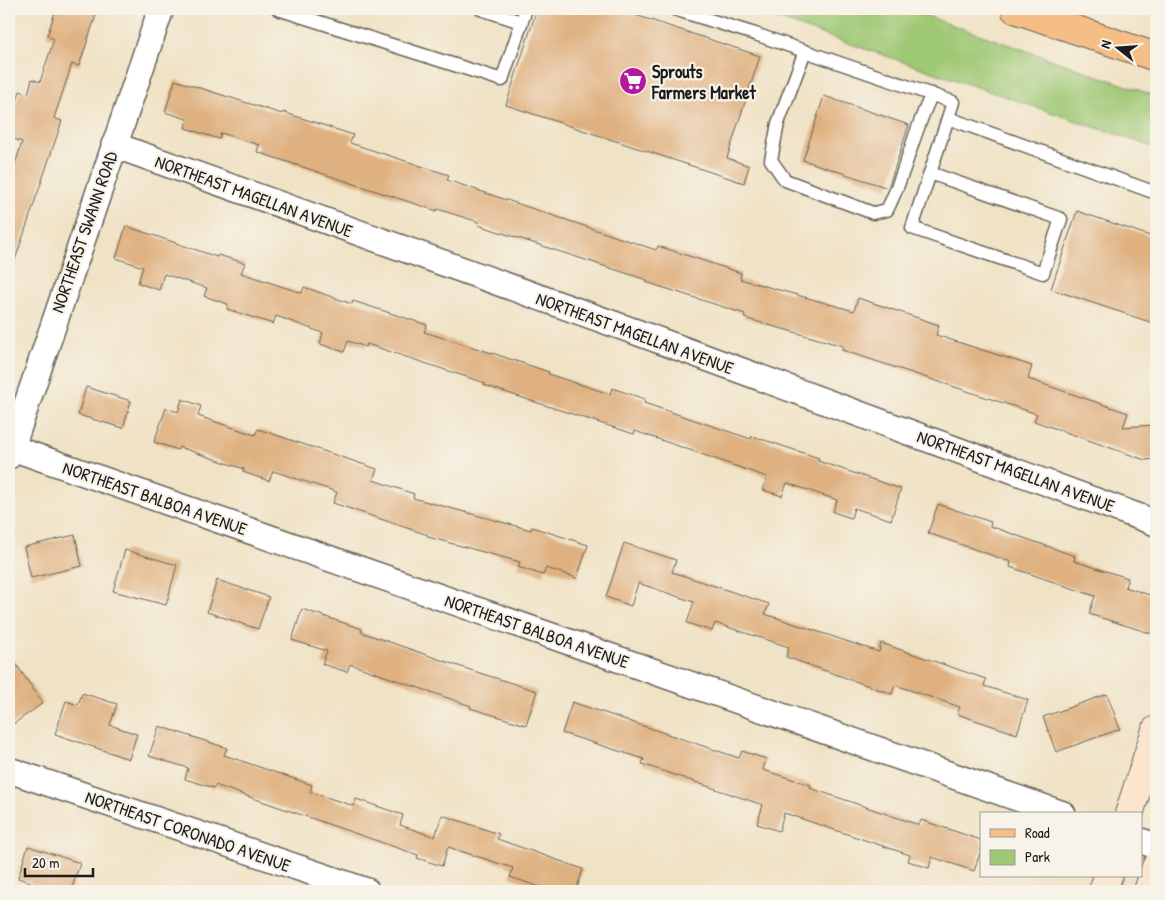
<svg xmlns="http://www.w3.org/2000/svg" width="1165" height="900" viewBox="0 0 1165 900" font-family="'Patrick Hand',sans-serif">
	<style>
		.green { fill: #9fc874; stroke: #5e7248 }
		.building { fill: #dfb180 }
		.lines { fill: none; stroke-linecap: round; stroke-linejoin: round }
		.service-casing { stroke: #666157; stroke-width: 15 }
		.minor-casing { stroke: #666157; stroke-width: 28 }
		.secondary-casing { stroke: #666157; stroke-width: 30 }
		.primary-casing { stroke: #666157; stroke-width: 30 }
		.service { stroke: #fff; stroke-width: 12 }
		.minor { stroke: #fff; stroke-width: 25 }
		.secondary { stroke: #fbe5cf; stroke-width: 28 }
		.primary { stroke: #f6be87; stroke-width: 28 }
		.labels { text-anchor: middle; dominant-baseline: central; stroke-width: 4.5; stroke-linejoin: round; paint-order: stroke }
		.poi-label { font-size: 18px; font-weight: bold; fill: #1c1c1c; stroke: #f7f3e8; text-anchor: start }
		.street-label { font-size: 18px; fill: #1c1c1c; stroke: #f7f3e8 }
	</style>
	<rect width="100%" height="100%" fill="#f7f3e8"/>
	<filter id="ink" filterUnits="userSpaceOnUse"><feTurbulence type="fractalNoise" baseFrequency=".02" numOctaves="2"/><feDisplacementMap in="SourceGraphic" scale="10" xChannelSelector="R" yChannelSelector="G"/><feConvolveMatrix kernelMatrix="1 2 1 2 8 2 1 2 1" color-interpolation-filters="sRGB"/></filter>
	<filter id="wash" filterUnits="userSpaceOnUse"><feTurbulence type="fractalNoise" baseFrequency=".0096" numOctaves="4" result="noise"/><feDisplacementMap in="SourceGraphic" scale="20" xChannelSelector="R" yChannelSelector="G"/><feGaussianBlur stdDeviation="1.12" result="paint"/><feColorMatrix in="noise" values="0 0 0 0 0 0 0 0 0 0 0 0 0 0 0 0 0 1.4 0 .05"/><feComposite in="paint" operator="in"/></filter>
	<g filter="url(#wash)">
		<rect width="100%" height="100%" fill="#f0e2c5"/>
		<path class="green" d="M 748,9 L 907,9 L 1156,96 L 1156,148 Z"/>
		<g id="blocks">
			<path class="building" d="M 56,9 L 98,9 L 79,66 L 72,64 L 54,118 L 62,121 L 12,269 L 9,269 L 9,184 L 22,142 L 11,138 L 14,128 L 9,126 L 9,125 L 20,91 L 28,94 L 32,79 L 40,82 L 54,39 L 47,36 Z
				M 537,9 L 617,9 L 760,56 L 727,158 L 749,166 L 744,183 L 506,105 Z
				M 175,80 L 282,114 L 283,112 L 353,135 L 350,143 L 449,175 L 447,180 L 656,250 L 658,246 L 741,273 L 740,279 L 854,311 L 858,298 L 939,325 L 936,335 L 1032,366 L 1028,379 L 1128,413 L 1123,427 L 1156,425 L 1156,459 L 1145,460 L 1034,421 L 1037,414 L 842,350 L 843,346 L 744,318 L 745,314 L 646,282 L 647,280 L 478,225 L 479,222 L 437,209 L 437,211 L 257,152 L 259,145 L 221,133 L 219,139 L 185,128 L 187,119 L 165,112 Z
				M 824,96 L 909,125 L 888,188 L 803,160 Z
				M 1077,211 L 1156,238 L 1156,324 L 1051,289 Z
				M 126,226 L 217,257 L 218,255 L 245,263 L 241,273 L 302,293 L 304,287 L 352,304 L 353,301 L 427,325 L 424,332 L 495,354 L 549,372 L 548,374 L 610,394 L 612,388 L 645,399 L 644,403 L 751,439 L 752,436 L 819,458 L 818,461 L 901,489 L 891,520 L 854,508 L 851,518 L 833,512 L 837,500 L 787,483 L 782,496 L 763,490 L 767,477 L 635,431 L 634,434 L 538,403 L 484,385 L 485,383 L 367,344 L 366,347 L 348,341 L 344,352 L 320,344 L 323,333 L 276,316 L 273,324 L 227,309 L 228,304 L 204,296 L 207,288 L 164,274 L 159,290 L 138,283 L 143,267 L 116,258 Z
				M 86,387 L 131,401 L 123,428 L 78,415 Z
				M 182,399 L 201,406 L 198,416 L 255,435 L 258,429 L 377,469 L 373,480 L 414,494 L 413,498 L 531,530 L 532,527 L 588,545 L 577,578 L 546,568 L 543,575 L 518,567 L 520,562 L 428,537 L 428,535 L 333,503 L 337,492 L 273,471 L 269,481 L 243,472 L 244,469 L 179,447 L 178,450 L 154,442 L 166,408 L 178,412 Z
				M 938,504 L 991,522 L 990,526 L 1075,556 L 1074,561 L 1128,578 L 1125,587 L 1156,597 L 1156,635 L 1089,614 L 1095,596 L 1010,567 L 1011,562 L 928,533 Z
				M 75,535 L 82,566 L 31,578 L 24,547 Z
				M 624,543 L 676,560 L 672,572 L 769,604 L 765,614 L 879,652 L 881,643 L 986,679 L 984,686 L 1028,700 L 1017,734 L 957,714 L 960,707 L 895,685 L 892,694 L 786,657 L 789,647 L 715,623 L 712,631 L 687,623 L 694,602 L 638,583 L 631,606 L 606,597 Z
				M 125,550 L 177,565 L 166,605 L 113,591 Z
				M 217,580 L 269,597 L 258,629 L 207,612 Z
				M 302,609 L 362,629 L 361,632 L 467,669 L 537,691 L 526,725 L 470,708 L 471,706 L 350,664 L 347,672 L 322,664 L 327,651 L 292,640 Z
				M 9,654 L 43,703 L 9,727 Z
				M 82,693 L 117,704 L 110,725 L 137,734 L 129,759 L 55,734 L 66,701 L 78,705 Z
				M 1107,694 L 1120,729 L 1056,752 L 1043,717 Z
				M 572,702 L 739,758 L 742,751 L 766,759 L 763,770 L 811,785 L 810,788 L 919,825 L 921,820 L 981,840 L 981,850 L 974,871 L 932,857 L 929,868 L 908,861 L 910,855 L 784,813 L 779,831 L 757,824 L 763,805 L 642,764 L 644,759 L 562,733 Z
				M 159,726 L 227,748 L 224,755 L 312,785 L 310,792 L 354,806 L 356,799 L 403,815 L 400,825 L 435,837 L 442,815 L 499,834 L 497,839 L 583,869 L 576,891 L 552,891 L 510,877 L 513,868 L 448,847 L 442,866 L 417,858 L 418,855 L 215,785 L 214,788 L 185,779 L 188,768 L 149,756 Z
				M 28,846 L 80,863 L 71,891 L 58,891 L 18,878 Z"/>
		</g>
	</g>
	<g filter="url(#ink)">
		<use href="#blocks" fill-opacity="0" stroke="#666157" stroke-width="1"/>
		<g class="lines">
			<g class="service-casing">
				<path id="service" d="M 278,9 L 502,80 L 526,9
					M 481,9 L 521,22
					M 674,9 L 755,34 L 953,102 L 948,118
					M 805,51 L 778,123 L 771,160 L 785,180 L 873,213 L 887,210 C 906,173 913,132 932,94
					M 930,173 L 1061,219 L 1043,273 L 912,228 L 948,118 L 1156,193"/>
			</g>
			<g class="minor-casing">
				<path id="minor" d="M 114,145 L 636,332 L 1156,523
					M 12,448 L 1063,814
					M 9,456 L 161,9
					M 9,770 L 367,891
					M 1141,841 L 1156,846"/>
			</g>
			<g class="secondary-casing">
				<path id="secondary" d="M 1129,814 L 1156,730
					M 1103,891 L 1108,876
					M 1148,891 L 1156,867"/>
			</g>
			<g class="primary-casing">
				<path id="primary" d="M 1015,9 L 1156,57"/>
			</g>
			<use href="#service" class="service"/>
			<use href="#minor" class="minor"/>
			<use href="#secondary" class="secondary"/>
			<use href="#primary" class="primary"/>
		</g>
	</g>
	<defs>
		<g id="supermarket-disc" transform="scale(1.4375)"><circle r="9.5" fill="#b5179e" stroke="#f7f3e8"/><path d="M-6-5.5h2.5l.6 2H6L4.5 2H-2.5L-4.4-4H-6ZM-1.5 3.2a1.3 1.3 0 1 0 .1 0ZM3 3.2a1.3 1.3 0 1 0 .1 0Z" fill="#fff"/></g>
	</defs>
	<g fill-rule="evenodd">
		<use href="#supermarket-disc" x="633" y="81"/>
	</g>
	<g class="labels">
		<g class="poi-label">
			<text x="652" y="71">Sprouts<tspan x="652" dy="21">Farmers Market</tspan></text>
		</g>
		<g class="street-label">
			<text transform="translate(254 196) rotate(20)">NORTHEAST MAGELLAN AVENUE</text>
			<text transform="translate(84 232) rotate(-71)">NORTHEAST SWANN ROAD</text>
			<text transform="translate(635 333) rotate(20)">NORTHEAST MAGELLAN AVENUE</text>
			<text transform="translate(1016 471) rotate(20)">NORTHEAST MAGELLAN AVENUE</text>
			<text transform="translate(155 498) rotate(19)">NORTHEAST BALBOA AVENUE</text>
			<text transform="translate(537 631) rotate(19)">NORTHEAST BALBOA AVENUE</text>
			<text transform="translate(188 831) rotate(19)">NORTHEAST CORONADO AVENUE</text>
		</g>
	</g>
	<rect width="1165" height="900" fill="none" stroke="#f7f3e8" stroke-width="30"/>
	<rect x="980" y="812" width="162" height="65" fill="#f7f3e8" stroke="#9f9d96"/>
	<rect x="990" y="829" width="25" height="8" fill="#f6be87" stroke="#9f9d96"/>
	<text x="1025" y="838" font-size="15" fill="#1c1c1c">Road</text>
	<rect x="990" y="850" width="25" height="15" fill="#9fc874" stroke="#9f9d96"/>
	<text x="1025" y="862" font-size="15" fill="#1c1c1c">Park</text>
	<g transform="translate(1118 48) rotate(287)" stroke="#f7f3e8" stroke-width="4" paint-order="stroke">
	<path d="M0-4L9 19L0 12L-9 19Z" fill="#1c1c1c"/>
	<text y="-8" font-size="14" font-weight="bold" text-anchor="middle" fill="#1c1c1c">N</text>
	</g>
	<path d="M25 868v8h68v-8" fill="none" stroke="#1c1c1c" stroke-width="2.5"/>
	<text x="32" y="868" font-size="15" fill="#1c1c1c" stroke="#f7f3e8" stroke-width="4" paint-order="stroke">20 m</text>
</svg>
